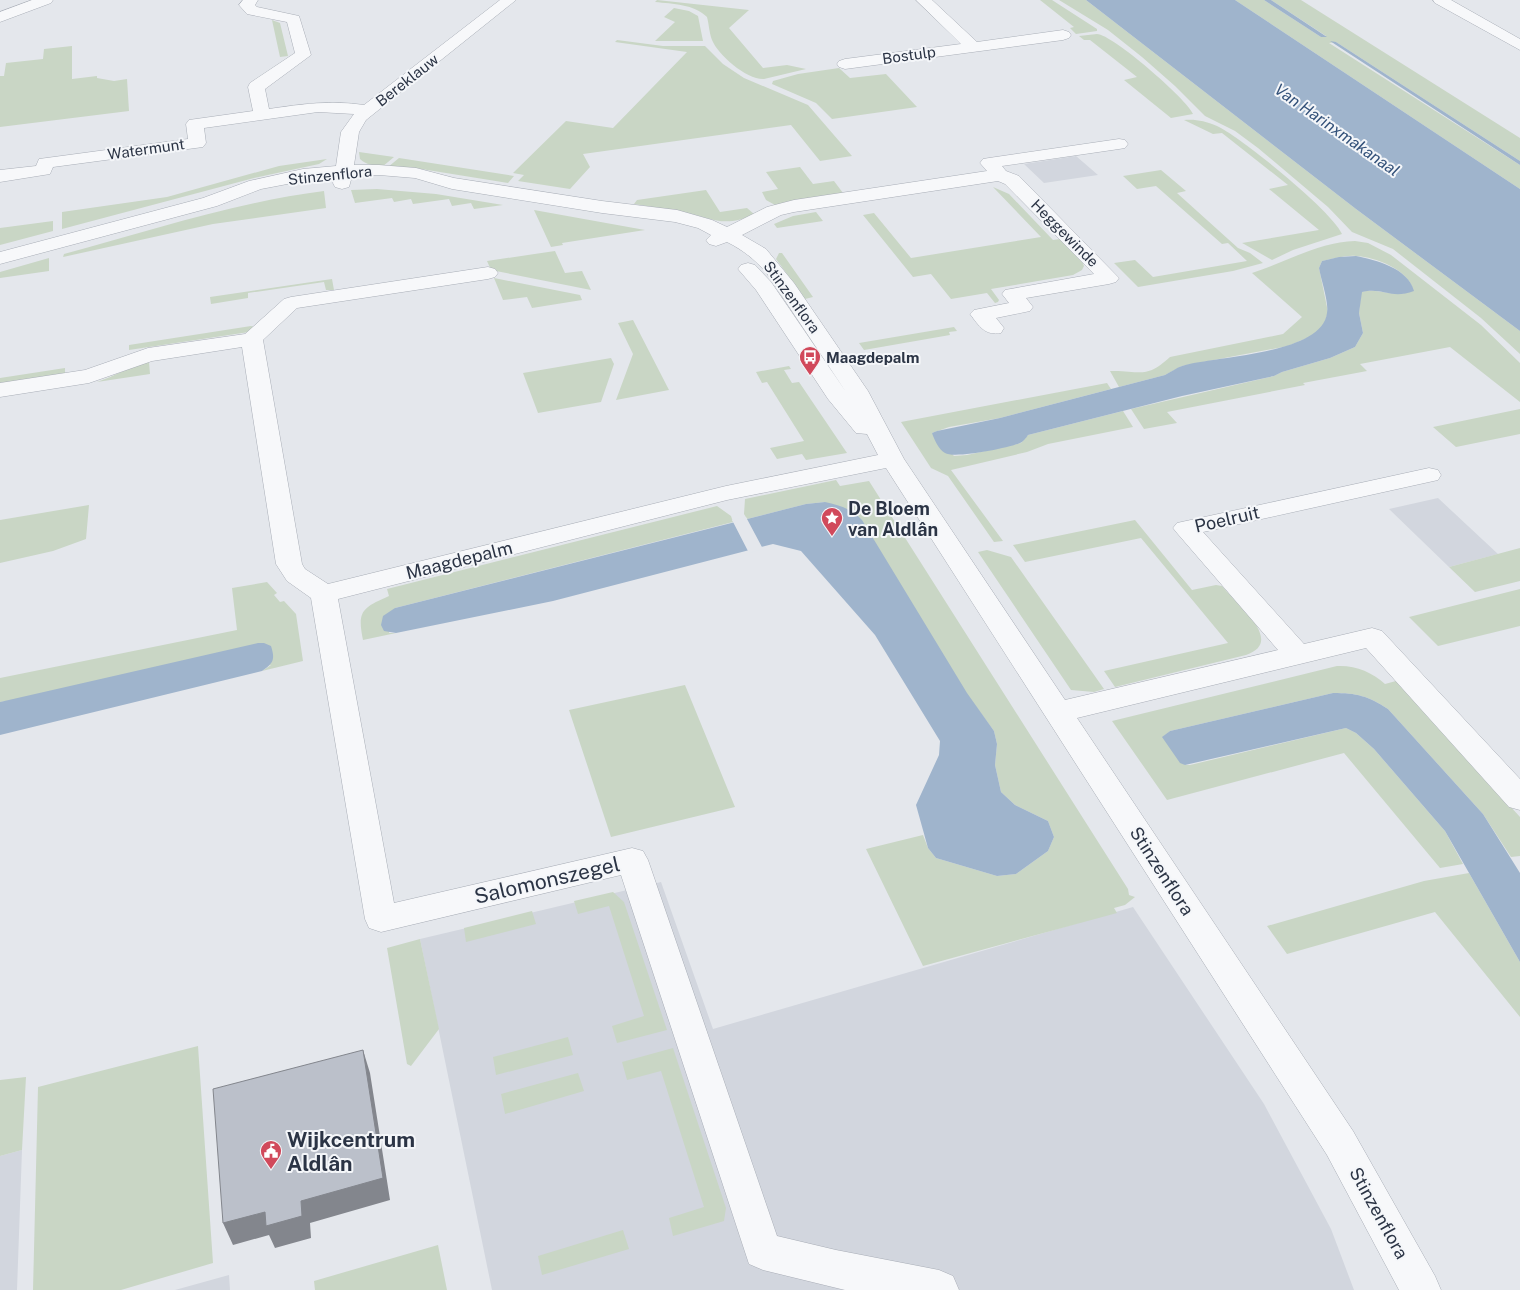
<svg xmlns="http://www.w3.org/2000/svg" width="1520" height="1290" viewBox="0 0 1520 1290" font-family="'Public Sans',sans-serif">
<style>
.built{fill:#d2d6de}
.green{fill:#c9d6c5}
.water{fill:#9fb4cc}
.pier{fill:#e4e7ec}
.lines{fill:none;stroke-linecap:round;stroke-linejoin:round}
.minor-casing{stroke:#a9aeb7;stroke-width:1}
.minor{fill:#f7f8fa;fill-rule:evenodd}
.shaded-wall{fill:#83868d}
.building{fill:#bbc0ca;stroke:#83868d}
.labels{text-anchor:middle;dominant-baseline:central;stroke-width:4;stroke-linejoin:round;paint-order:stroke}
.far-street-label{font-size:15px;fill:#2b3445;stroke:#f4f6f9}
.far-poi-label{font-size:15px;font-weight:bold;fill:#2b3445;stroke:#f4f6f9;text-anchor:start}
.far-water-label{font-size:16px;font-style:italic;fill:#34527a;stroke:#f4f6f9}
.poi-label{font-size:18px;font-weight:bold;fill:#2b3445;stroke:#f4f6f9;text-anchor:start}
.street-label{font-size:18px;fill:#2b3445;stroke:#f4f6f9}
.near-street-label{font-size:21px;fill:#2b3445;stroke:#f4f6f9}
.near-poi-label{font-size:21px;font-weight:bold;fill:#2b3445;stroke:#f4f6f9;text-anchor:start}
</style>
<rect width="100%" height="100%" fill="#e4e7ec"/>
<path class="built" d="M1076,156L1098,175L1044,183L1024,164Z
M1438,498L1498,554L1449,567L1389,509Z
M661,882L713,1029L1133,907L1264,1104L1331,1229L1354,1290H492L420,939Z
M22,1150L17,1290H0V1156Z
M229,1275L230,1290H175Z"/>
<path class="green" d="M657,0L749,10L729,28L763,68L787,65L806,69L764,79C747,80 718,55 712,40C709,32 709,24 707,17C694,4 673,4 655,2Z
M1040,0H1052L1097,29V31L1076,34L1070,28L1074,27Z
M1059,0H1086L1356,209L1520,331V354L1481,318L1393,249L1352,232L1328,207L1258,148L1235,131L1205,116L1175,86L1142,57L1108,30Z
M1235,0H1264L1321,37L1326,36L1271,0H1301L1520,138V161L1336,42L1329,43L1520,165V189Z
M674,8L689,11L698,16L703,41H655L675,22L664,17Z
M272,20L280,23L288,56L280,57Z
M1097,34C1112,34 1188,100 1193,114L1171,118L1124,80L1137,77L1090,40H1084L1079,36Z
M617,40L663,46H705L723,64L744,78L808,105L852,156L820,161L791,125L583,154L590,167L570,189L518,181L524,175L513,173L566,121L613,128L687,52L615,42Z
M72,46V79L97,76V78L114,81L127,79L129,111L0,127V76H4L6,63L43,59L44,49Z
M839,68L850,78L886,74L917,107L832,119L816,103L772,84L773,81L798,74Z
M1184,120C1196,119 1205,121 1217,126C1241,137 1333,212 1342,234L1293,250L1272,260L1244,244L1242,243L1319,230L1269,189L1288,185L1222,133L1213,134Z
M359,152L394,157L382,167C374,165 366,165 360,159Z
M399,158L514,176L508,183L415,168L388,167Z
M327,159L319,164L254,178L62,229V212L167,197L279,166Z
M800,167L813,184L834,181L843,193L775,205L766,200L762,192L778,189L766,172Z
M1161,170L1186,191L1177,193L1238,248L1250,253L1263,263L1233,271L1138,287L1114,263L1135,260L1153,277L1247,261L1228,243L1222,244L1156,186L1137,189L1123,176Z
M993,187L1009,194L1053,240L1060,239L1082,261L1084,266L1082,270L1073,275L991,289L999,300L998,302L995,303L987,293L951,299L931,274L913,277L863,215L874,213L911,258L1041,237Z
M377,189L436,194L503,205L474,209L471,203L452,206L449,199L413,204L411,199L394,202L392,198L355,203L351,190Z
M706,190L720,212L747,208L754,214C726,228 712,219 684,212C667,209 651,207 634,204L637,200Z
M324,191L326,208L213,224L63,257L64,254C149,231 236,202 324,191Z
M534,210L645,230L562,243L563,245L551,247Z
M816,212L823,221L777,228L774,224L793,216Z
M53,221V231L0,245V228Z
M1355,241L1368,243L1391,255L1481,325L1520,363V402L1450,347L1360,364L1367,371L1303,383L1305,385L1167,412L1177,423L1144,429L1131,409L1274,376L1282,372L1330,358L1355,347L1363,333L1359,313L1361,292C1382,287 1392,300 1413,290C1409,270 1376,257 1356,256C1345,255 1333,259 1322,261L1319,268L1328,312L1324,325L1314,335L1288,346L1182,366L1165,375L1119,387L1110,371C1140,370 1145,380 1170,357L1283,334L1302,317L1252,273C1286,262 1319,242 1355,241Z
M555,251L565,273L582,271L591,290L491,270L487,261Z
M779,253H782L813,297L805,299L776,259Z
M49,258V271L0,278V272Z
M494,278L580,295L582,300L532,308L527,297L503,300Z
M332,279L334,290H326L324,282L248,293V298L211,304L210,297Z
M633,320L669,390L616,400L633,354L618,323Z
M251,326L255,327L249,332L129,350V345Z
M954,327L957,331L949,332L950,335L864,350L859,343Z
M611,358L614,364L601,402L538,413L523,373Z
M149,362L150,374L97,382C115,376 131,366 149,362Z
M789,366L791,369L784,370L792,383L799,382L847,453L806,460L802,454L777,459L770,448L804,441L767,382L762,383L756,372Z
M65,368V373L0,383V378Z
M1107,383L1111,389L1000,418L949,427L932,433L954,456L967,455L1021,443L1028,435L1123,411L1133,427L1048,444L1027,452L951,470L1003,541L994,542L948,476L931,468L901,422Z
M1520,409V434L1456,447L1433,427Z
M836,480L840,486L869,481L1128,889L1129,895L1135,897L1125,905L1114,908L1117,913L923,966L866,849L923,835L928,848L936,858L997,876L1016,874L1048,851L1054,837L1048,821L1015,805L1001,792L995,765L997,744L994,731L825,502L806,504L747,519L744,514L745,499Z
M89,505L86,539L53,551L0,563V520Z
M717,506L731,516L733,522L395,608L389,633H396L363,640C357,611 362,608 389,596L387,589Z
M1135,520L1192,590L1216,585L1222,586C1236,603 1286,642 1246,655L1115,687L1104,671L1228,643L1141,538L1025,562L1013,545Z
M1520,548V581L1475,592L1449,567Z
M987,550L1011,557L1104,689L1094,692L1071,690L978,552Z
M267,582L277,593L274,595L280,602L284,601L296,614L303,661L262,671L271,665L0,702V678L237,630L232,588Z
M1520,589V626L1438,646L1409,617Z
M1337,666C1355,665 1372,672 1385,684L1396,681L1520,817V856L1511,857L1483,814L1388,709C1368,696 1357,693 1333,693L1170,731L1163,737L1185,765H1190L1346,728L1356,733L1374,749L1445,831L1463,864L1440,868L1344,753L1167,800L1112,721Z
M685,685L735,807L611,837L569,710Z
M1469,873L1520,962V1017L1435,912L1287,954L1267,926L1424,881Z
M613,892L624,902L667,1030L617,1043L612,1026L644,1016L609,906L578,914L574,901Z
M532,911L536,924L466,942L464,928Z
M420,939L439,1029L411,1066L407,1064L387,948Z
M568,1037L573,1055L496,1075L493,1057Z
M198,1046L213,1263L121,1290H33L38,1087Z
M673,1048L726,1208L724,1221L673,1236L669,1218L704,1207L661,1071L627,1080L622,1062Z
M578,1073L584,1091L505,1114L501,1094Z
M26,1077L22,1150L0,1156V1080Z
M623,1230L629,1249L542,1275L538,1256Z
M438,1245L447,1290H315L314,1281Z"/>
<path class="water" d="M1086,0H1235L1520,189V331L1356,209Z
M1264,0H1271L1327,37H1321Z
M1330,41L1336,42L1520,161V165Z
M1356,256C1376,260 1408,268 1414,291C1391,300 1383,287 1362,292L1359,313L1363,333L1355,347L1330,358L1282,372L1274,376L1182,396L1028,435C1026,438 1023,442 1020,443C1009,448 954,459 945,453C939,450 934,439 932,433L937,431L1000,418L1165,375C1171,372 1176,368 1182,366C1214,356 1322,355 1327,313C1329,302 1321,280 1319,268L1322,261L1339,257Z
M825,502C839,505 852,509 862,520L967,693L994,731L997,744L995,765L1001,792L1015,805L1048,821L1054,837L1048,851L1016,874L997,876L936,858L928,848L916,805L939,755L940,741L875,635L801,551L773,544L553,601L396,633L384,631L381,625L383,616L395,608L806,504Z
M258,643H264L271,646C275,659 274,663 262,671L0,735V702Z
M1333,693C1357,693 1368,696 1388,709L1483,814L1520,873V962L1445,831L1374,749L1356,733L1346,728L1185,765L1180,763L1162,737L1170,731Z"/>
<path class="pier" d="M746,517L747,519L763,549L749,553L732,520Z"/>
<g class="lines">
<g class="minor-casing">
<path id="minor" d="M32,0H53L51,3L0,22V12Z
M243,0H258L255,5L257,7L299,16L311,55L265,89L269,109C302,104 331,100 364,105L500,0H516L366,120L359,132L354,165H379L416,168L454,178L602,201L677,210L712,220L727,227L767,207L794,200L987,171L980,163L983,159L989,158L1119,139L1125,140L1128,144L1125,148L1119,149L1002,166L1006,171L1019,176L1119,278L1116,282L1109,284L1026,298L1033,307L1030,311L996,318L1004,328L1001,333C985,336 979,326 970,314L974,310L1009,303L1002,294L1005,290L1094,274L1005,184L998,181L794,212L781,215L742,235L766,249L794,283L868,391L904,459L1065,700L1278,650L1177,533L1173,528L1177,523L1429,468L1438,470L1441,475L1438,480L1203,532L1304,644L1372,628L1382,631L1520,779V810L1509,807L1366,648L1077,718L1353,1131L1435,1276L1441,1290H1399L1327,1155L886,468L727,500L338,599L394,903L632,848L643,851L648,860L777,1236L836,1250L939,1270L953,1276L959,1290H845L763,1270L749,1264L621,875L381,932L369,928L365,919L311,598L287,581L276,564L242,347L152,361L89,383L0,397V383L85,370L148,348L245,334L284,299L291,297L488,267L495,269L498,273L495,277L488,279L297,308L263,340L302,564L305,569L328,584L726,486L878,455L867,434L856,433L828,399L756,290L738,269L741,265L748,263L755,265L771,282L846,392L766,272C754,259 743,250 727,242L716,246L709,244L706,240L711,235L698,228L675,222L602,213L452,189L415,178L379,175L352,176L349,187L342,189L335,187L333,183L334,177L303,181L261,189L217,206L0,264V252L203,198L249,181L303,169L336,166L341,132L354,114L318,112L204,128L206,143L203,147L53,167L50,174L0,182V170L36,166L39,159L188,139L186,124L189,120L253,111L248,87L250,83L295,53L287,22L247,14L239,5Z
M916,0H932L977,42L1063,30L1069,32L1071,35L1069,38L1063,40L845,69L839,67L837,64L839,61L845,59L961,44Z
M1433,0H1451L1520,39V50L1435,3Z"/>
</g>
<use href="#minor" class="minor"/>
</g>
<path class="shaded-wall" d="M363,1050L370,1073L390,1200L310,1223L311,1238L275,1248L269,1235L233,1245L223,1223Z"/>
<path class="building" d="M363,1050L383,1178L301,1201L302,1216L266,1226L265,1212L223,1223L213,1089Z"/>
<defs>
<g id="bus-pin" transform="scale(1.125)"><path d="M0 17L-7.5 6A9.5 9.5 0 1 1 7.5 6Z" fill="#d1495b" stroke="#f4f6f9"/><path d="M-5-6H5V4H4V6H2V4H-2V6H-4V4H-5ZM-3.5-4V0h7V-4ZM-3.5 1.2v1.5H-2V1.2ZM2 1.2v1.5H3.5V1.2Z" fill="#fff"/></g>
<g id="sight-pin" transform="scale(1.125)"><path d="M0 17L-7.5 6A9.5 9.5 0 1 1 7.5 6Z" fill="#d1495b" stroke="#f4f6f9"/><path d="M0-6L1.8-2.2L6-1.7L2.9 1.2L3.7 5.4L0 3.3L-3.7 5.4L-2.9 1.2L-6-1.7L-1.8-2.2Z" fill="#fff"/></g>
<g id="civic-pin" transform="scale(1.125)"><path d="M0 17L-7.5 6A9.5 9.5 0 1 1 7.5 6Z" fill="#d1495b" stroke="#f4f6f9"/><path d="M-.6-6.5H3V-4.5H.6V-3L4-1V1h2V6H-6V1h2V-1L-.6-3ZM-1.2 2.5V6h2.4V2.5Z" fill="#fff"/></g>
</defs>
<g fill-rule="evenodd">
<use href="#bus-pin" x="810" y="357"/>
<use href="#sight-pin" x="832" y="518"/>
<use href="#civic-pin" x="271" y="1151"/>
</g>
<g class="labels">
<g class="far-street-label">
<text transform="translate(909 55) rotate(-8)">Bostulp</text>
<text transform="translate(407 80) rotate(-38)">Bereklauw</text>
<text transform="translate(146 149) rotate(-8)">Watermunt</text>
<text transform="translate(330 175) rotate(-6)">Stinzenflora</text>
<text transform="translate(1065 233) rotate(45)">Heggewinde</text>
<text transform="translate(792 297) rotate(54)">Stinzenflora</text>
</g>
<g class="far-poi-label">
<text x="826" y="357">Maagdepalm</text>
</g>
<g class="far-water-label">
<text transform="translate(1337 130) rotate(35)">Van Harinxmakanaal</text>
</g>
<g class="poi-label">
<text x="848" y="508">De Bloem<tspan x="848" dy="21">van Aldlân</tspan></text>
</g>
<g class="street-label">
<text transform="translate(1227 519) rotate(-13)">Poelruit</text>
<text transform="translate(459 560) rotate(-14)">Maagdepalm</text>
<text transform="translate(1162 871) rotate(57)">Stinzenflora</text>
<text transform="translate(1379 1213) rotate(61)">Stinzenflora</text>
</g>
<g class="near-street-label">
<text transform="translate(547 880) rotate(-13)">Salomonszegel</text>
</g>
<g class="near-poi-label">
<text x="287" y="1139">Wijkcentrum<tspan x="287" dy="24">Aldlân</tspan></text>
</g>
</g>
</svg>
